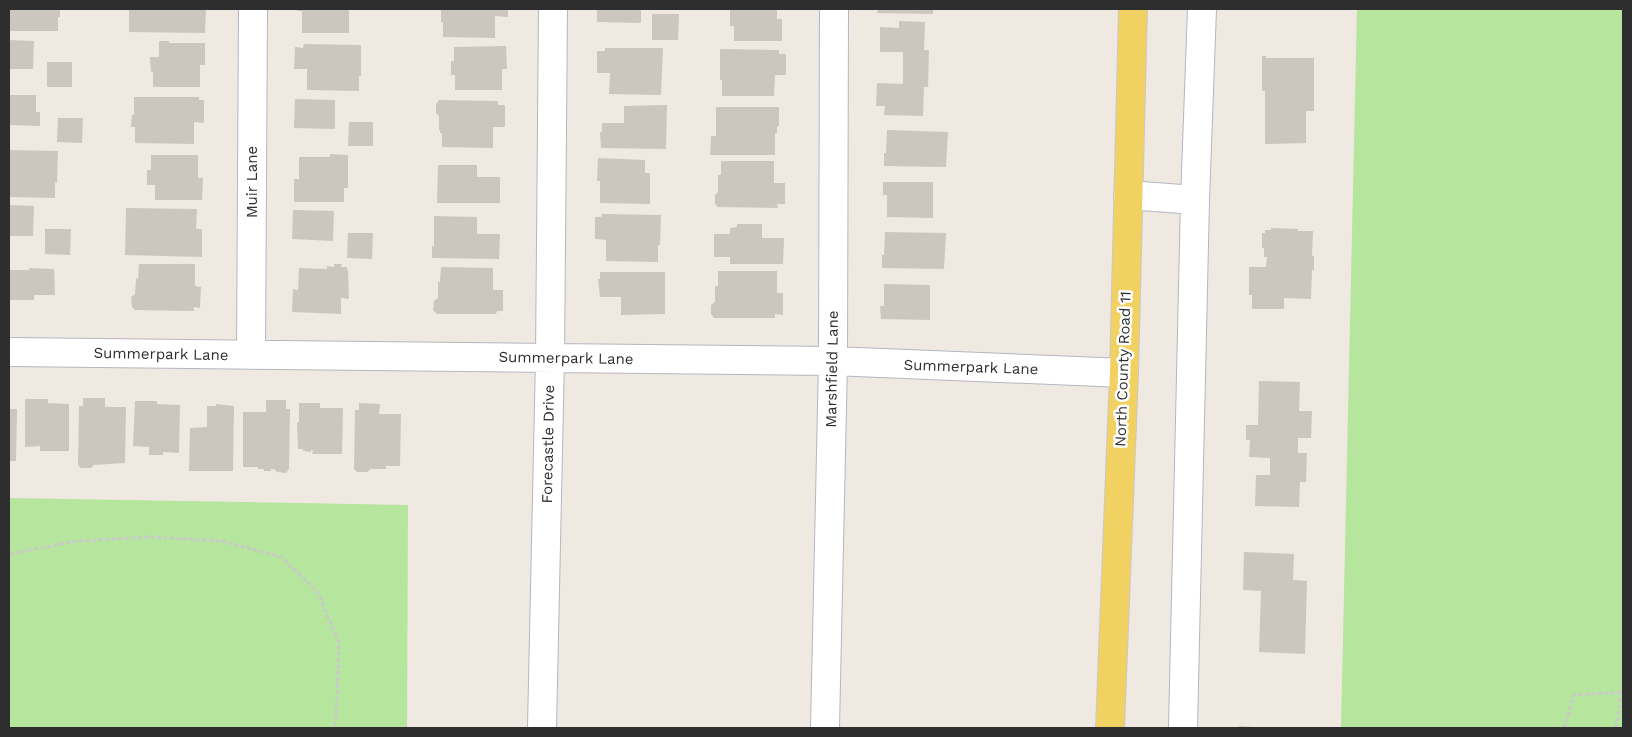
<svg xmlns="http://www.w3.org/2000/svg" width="1632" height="737" viewBox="0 0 1632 737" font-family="'Work Sans',sans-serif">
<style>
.green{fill:#b6e59e}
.building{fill:#cbc7bf}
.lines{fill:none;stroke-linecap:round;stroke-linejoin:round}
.minor-casing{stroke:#b4b7c1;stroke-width:30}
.major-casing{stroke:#c9c9c9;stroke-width:30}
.path{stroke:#c9c9c9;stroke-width:3;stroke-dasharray:4 2.5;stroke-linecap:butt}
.minor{stroke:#fff;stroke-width:28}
.major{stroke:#f2d163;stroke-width:28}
.labels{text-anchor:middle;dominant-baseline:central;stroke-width:5;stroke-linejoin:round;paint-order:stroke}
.street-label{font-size:15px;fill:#2e2e2e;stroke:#fff}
</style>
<rect width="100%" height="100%" fill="#efe9e1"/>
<path class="green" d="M1357,9H1623V728H1341Z
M9,498L408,505L407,728H9Z"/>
<path class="building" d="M9,9H60V17H58V31H9Z
M129,9H206L205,33L129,32Z
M297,9H349V33H302V11H297Z
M441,9H508V17L495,16V38L443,37V22H441Z
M597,9H641V23L597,22Z
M730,9H777V19H782V41H734V26H730Z
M878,9H933V14L877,13Z
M652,14H679L678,40H652Z
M899,21L925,22L924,50H929L928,87H924L923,116L884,115L885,106H876L877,83L903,84V52H880V27L899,28Z
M9,40L34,41L33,69H9Z
M159,41H169V43H205V65H200V87H153V72H151L150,57H159Z
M304,44L361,45V76H359V91L307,90V69H294L295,47L303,48Z
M506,46L507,69H502V90H455V75H451V61H454V47Z
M605,48H663L661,95L609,94L610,73H597V51H605Z
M720,49L779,50V54H786V75H775L774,96H722V80H720Z
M1262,56H1266V58H1314V111H1306V143L1265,144V91H1262Z
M47,62H72V87H47Z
M9,95H36V112H40V126L9,125Z
M134,97H199V100H204V123L194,122V144L135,143V127H131L132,115H134Z
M295,99L335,100V129L294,128Z
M439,100L498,101V105H505V127H493V148L442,147V133H440V130H439V116L436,113V104Z
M667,105L666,149L601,148L600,132H602V123H624V106Z
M716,107H779V126H777V133H775V155H710L711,136H716Z
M58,118H83L82,143L57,142Z
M349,122H373V146H348Z
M887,130L948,132L946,167L884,166V153H886Z
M9,150L58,151L57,183L55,182V198L9,197Z
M330,154L348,155V188H344V202H294V179H299V157H330Z
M151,155H198V178H203L202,200H155V185H147V170H151Z
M598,158L645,160V173H650V204L600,203V181H597Z
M721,161H774V183H785V204H777L778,208L718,207L715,204V195L718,192V175H721Z
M438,165H477V177H500V203H437Z
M883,182H933V218L887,217V195H883Z
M9,205L34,206L33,236H9Z
M126,208L197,209L196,229H202V257L125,255Z
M293,210L334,211L333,241L292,239Z
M602,214L661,215L660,245H658V262L606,261V240L595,239V217H601Z
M434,216L477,217V234H500L499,259L432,258V246H434Z
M737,224H762V238H784L783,264H730V257H714V234H730V228L737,227Z
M1271,228L1298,229V231H1313L1312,256H1314V270H1312L1311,299L1284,298V309H1252V295H1249V267H1266L1267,257H1264V248H1262V233H1265V230H1271Z
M45,229H71L70,255L45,254Z
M885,232L946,233L944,269L882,268V255H884Z
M348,233H373L372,259L347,258Z
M139,264H195V286L201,287L200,308L194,307V311L135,310L132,307L131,297L135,294L136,278L138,279Z
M334,264H342L341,267H347V270H348L349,299L341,298V314L292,312L293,289L298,290L299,268L327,269V266L334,267Z
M441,267L493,268V290H503V311H497L496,314H437L433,310L434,301L438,298V282H440Z
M29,268L54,269L55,295H34V300H9V270H29Z
M718,271H777V293H783V315L775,314V318H714L711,314V305L715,302V286H718Z
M600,272H665V314L621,315V297H600L598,279H600Z
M884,284L930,285V320L881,319L880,306H884Z
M1259,381L1300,382L1299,411H1312L1311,438H1298V453H1307L1306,482H1300L1299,507L1255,506L1256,475H1270V458L1249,457L1250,440H1246V425H1258Z
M83,398H105V407H126L125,463L94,465L91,468H81L78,465L79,406H83Z
M25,399H48V403L69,404V451H40V446L25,447Z
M266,400H286V409H290L289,469L286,473L277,472L274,469H271V471H264V469H258V467H243V412H266Z
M135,401H157V404L180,405L179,453L163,452V455H149V447L133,446Z
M299,403H320V408H343L342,454H312L313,450H311V452L303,451V449H298L297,422H299Z
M359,403L380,404L379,414H401L400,466H386V469H371L367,472H357L354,469L355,410H359Z
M216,404L234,406L233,471H189L190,428L207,427V406H216Z
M9,409H17L16,461H9Z
M1244,552L1294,554L1293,580L1307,581L1305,654L1259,652L1261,591L1243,590Z
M1239,726L1253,727V728H1239Z"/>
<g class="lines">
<g class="minor-casing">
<path id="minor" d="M1128,195L1195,200
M9,352L833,361L1124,373
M251,355L253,9
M542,728L550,358L553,9
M825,728L833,361L834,9
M1183,728L1195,200L1202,9"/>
</g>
<g class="major-casing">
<path id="major" d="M1110,728L1124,373L1133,9"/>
</g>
<path class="path" d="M9,554L77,541L149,537L222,541L281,557L317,591L339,643L336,722L334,728
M1564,728L1574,695L1622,692
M1616,728L1623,684"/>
<use href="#minor" class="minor"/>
<use href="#major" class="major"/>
</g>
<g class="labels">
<g class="street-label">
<text transform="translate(252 182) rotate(-90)">Muir Lane</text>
<text transform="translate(161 354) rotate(1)">Summerpark Lane</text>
<text transform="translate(566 358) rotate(1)">Summerpark Lane</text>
<text transform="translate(971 367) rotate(2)">Summerpark Lane</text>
<text transform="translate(832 369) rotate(-89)">Marshfield Lane</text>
<text transform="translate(1123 369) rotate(-88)">North County Road 11</text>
<text transform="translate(548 444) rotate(-89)">Forecastle Drive</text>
</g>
</g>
<rect width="1632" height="737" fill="none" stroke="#2e2e2e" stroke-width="20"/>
</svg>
